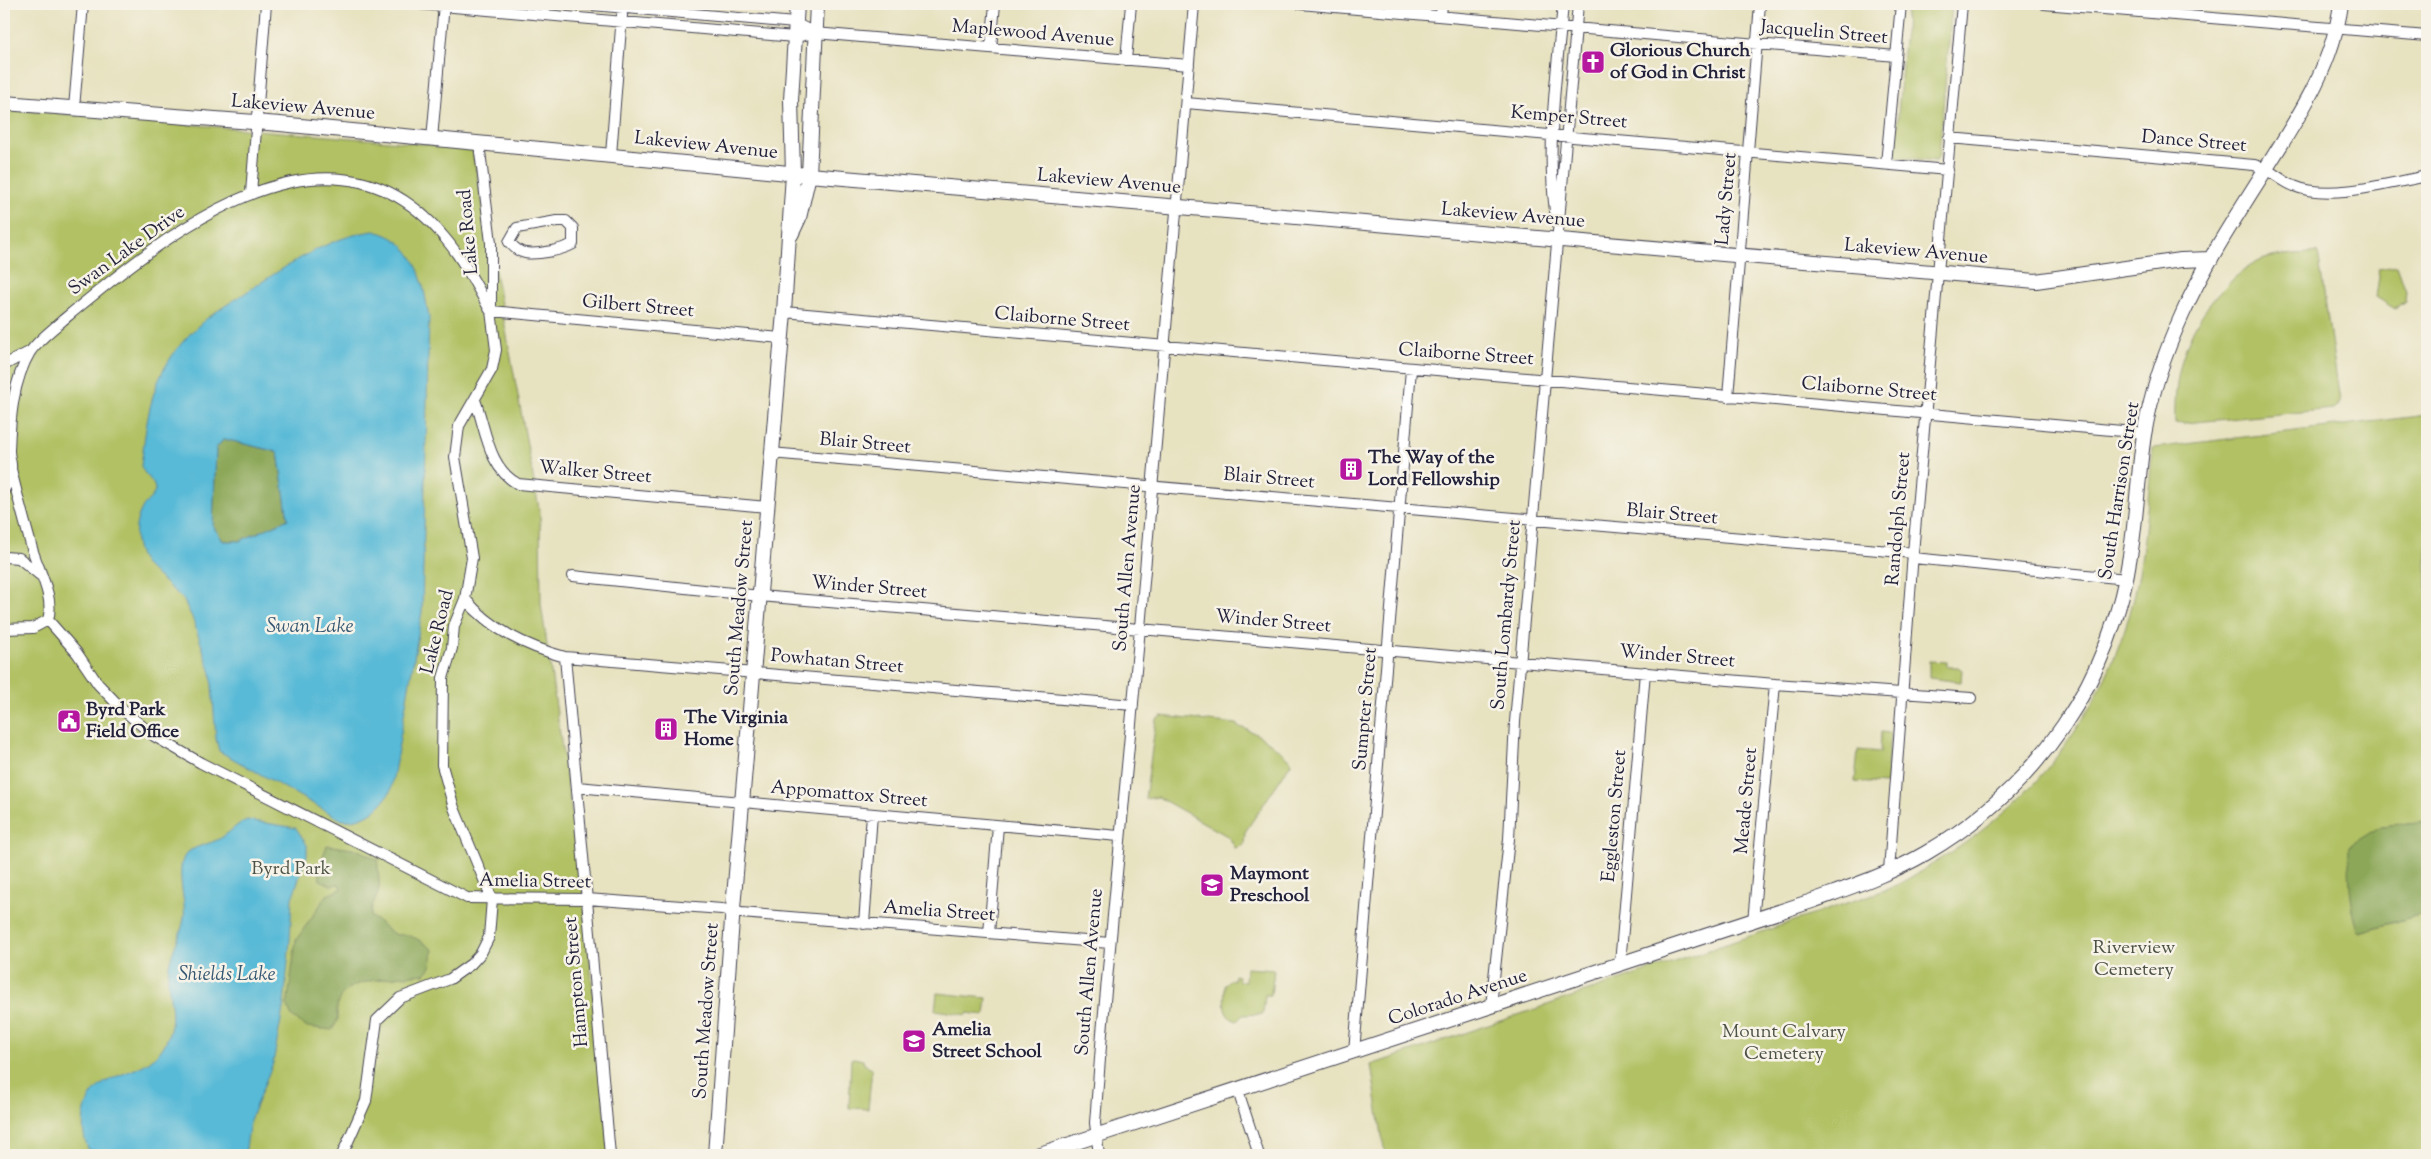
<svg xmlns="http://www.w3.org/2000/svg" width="2431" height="1159" viewBox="0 0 2431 1159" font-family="'Sorts Mill Goudy',serif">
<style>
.green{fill:#b1c163;stroke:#6a724f}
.forest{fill:#8ca759;stroke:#57644a}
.water{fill:#58bad7;stroke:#3d6e89;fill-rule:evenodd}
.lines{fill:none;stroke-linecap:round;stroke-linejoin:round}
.street-casing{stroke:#403f4f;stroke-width:12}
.secondary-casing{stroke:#403f4f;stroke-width:16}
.street{stroke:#fff;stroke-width:10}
.secondary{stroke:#fff;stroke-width:14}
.labels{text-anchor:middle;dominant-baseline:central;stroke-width:5;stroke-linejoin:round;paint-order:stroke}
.street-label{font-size:19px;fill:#22223b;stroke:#f7f3e8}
.poi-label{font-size:19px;font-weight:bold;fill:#22223b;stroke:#f7f3e8;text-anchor:start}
.park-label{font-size:19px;fill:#4d5247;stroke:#f7f3e8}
.water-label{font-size:20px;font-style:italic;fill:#355772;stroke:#f7f3e8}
</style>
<rect width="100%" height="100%" fill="#f7f3e8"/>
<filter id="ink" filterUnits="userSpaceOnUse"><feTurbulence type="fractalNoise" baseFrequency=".02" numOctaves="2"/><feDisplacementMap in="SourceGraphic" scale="10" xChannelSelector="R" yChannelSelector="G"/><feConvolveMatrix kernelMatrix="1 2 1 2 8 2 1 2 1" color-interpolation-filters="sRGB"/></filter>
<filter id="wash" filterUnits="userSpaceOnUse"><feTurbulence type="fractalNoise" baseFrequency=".0096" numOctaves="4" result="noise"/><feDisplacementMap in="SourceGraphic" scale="20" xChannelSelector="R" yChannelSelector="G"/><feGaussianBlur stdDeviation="1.12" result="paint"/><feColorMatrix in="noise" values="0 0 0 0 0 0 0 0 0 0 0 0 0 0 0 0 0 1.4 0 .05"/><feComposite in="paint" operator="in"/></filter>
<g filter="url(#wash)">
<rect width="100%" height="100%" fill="#e7e2c0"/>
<path class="green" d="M1907,4H1952L1939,155L1936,161L1897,157L1895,152Z
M4,109L472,148L540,514L541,604L584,898L609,1155H4Z
M2318,252L2340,401L2338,406L2333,409L2175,424C2173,371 2188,322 2227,285C2238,274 2253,262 2268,258C2284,254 2302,254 2318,252Z
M2397,266L2406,291L2405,302L2395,309L2376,297L2379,277L2378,269Z
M2427,415V821L2381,826L2359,932L2427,913V1155H1385L1371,1065L1888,889C1908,880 1926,868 1944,857C2037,798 2098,719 2130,613C2145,560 2147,502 2153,448Z
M1929,661L1947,662V667H1958L1962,670L1961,682L1929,678Z
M1161,716L1237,724V726C1260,733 1275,746 1292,762L1245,832L1244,845L1235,848L1229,837L1158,797L1145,799L1156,720Z
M1881,732L1890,733L1886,784L1855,782L1858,750L1880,752Z
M1246,968L1274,970L1271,995H1265L1263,1014L1243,1015L1237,1021C1220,1016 1225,1000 1225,984L1229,980L1234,981V975L1238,976V981L1245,982Z
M937,993L987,998L985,1015L967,1013V1015L935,1010Z
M854,1058L863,1060L864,1064L872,1068L868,1109L849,1108L851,1059Z"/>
<path class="forest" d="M224,439L278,452L288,519L240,541H223L213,526L216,448Z
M2427,821V913L2359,932C2349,904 2349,876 2349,846L2381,826Z
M327,845L358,850L378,860C377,870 381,885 378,893C374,905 371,902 371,917C380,921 385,929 394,934C399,936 400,934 405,935C414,936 427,944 433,950L431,967L425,974C409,975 362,980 349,988C338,995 335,1007 338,1019L332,1030L306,1027L292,1017L287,1006L296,940L327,895L342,889L339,884L331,885L320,880L319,867Z"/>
<path class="water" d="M374,231C418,241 422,279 429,317L422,612L391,790C381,809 363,822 342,820L219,751L216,739L211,673L192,617L183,599L145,565C133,547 132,524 144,505C148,500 155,496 155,489C154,480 143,474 141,466C145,436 148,400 162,373C170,357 182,341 196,328C209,315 227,305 242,295C282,269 326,237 374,231ZM224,439L278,452L288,519L240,541H223L213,526L216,448Z
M247,820L296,828L307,845V856L292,898L290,940L284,1004L273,1063L250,1120L245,1155H91C84,1142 82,1129 84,1115C92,1063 151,1084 168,1037C177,1011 167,997 168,973C169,954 181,938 184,918C187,899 171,861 191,850C200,845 210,844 219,839C229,834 236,824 247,820Z"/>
</g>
<g filter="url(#ink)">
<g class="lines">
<g class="street-casing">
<path id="street" d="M419,4L783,36L794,37L815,33L1189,65
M581,4L795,23L815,33
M1300,4L1896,56
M2044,4L2427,36
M1441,16L1442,4
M991,48L995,4
M1126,60L1131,4
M1186,103L1948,170
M74,108L83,4
M1949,138L2254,165C2270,168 2279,180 2294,186C2329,201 2390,183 2427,176
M432,139L444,4
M611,155L622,15
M1886,164L1901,4
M251,193L266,4
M1555,211C1546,143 1557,72 1563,4
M557,221H566L573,228V244C562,250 538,255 525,253C518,252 514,247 509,242L517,228Z
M491,311L781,338
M784,312L2145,433
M4,365L31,351
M1728,397L1760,4
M475,400C486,429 488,468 518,484L767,507
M771,453L1913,553
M11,469C17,495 24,520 31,545C37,568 55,596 48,620
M4,491C6,484 10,476 11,469C12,463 9,457 9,451C10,418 13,381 30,352C38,340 52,330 63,320C86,301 109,282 133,264C225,194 352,126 444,237C463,259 476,285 490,310
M4,557L19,558L40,575
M1913,558L2127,579
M573,576L760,596L1775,684L1971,698
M465,599C492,630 525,646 565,657L1133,705
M48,620L77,653L98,684L123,710L154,736L201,763L467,898L587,899L722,909L741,913L1110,943
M4,629L33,628L48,620
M565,657L610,1155
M577,787L1119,836
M1889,871L1913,553L1962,4
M1753,922L1775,684
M864,924L872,814
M989,933L998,826
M1620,964L1645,672
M1491,1006L1509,839L1515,722L1578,4
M1354,1052L1411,369
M1237,1088L1259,1155
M342,1155L366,1101L377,1020L400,998L450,979L471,964L481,953L489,937L492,899L454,808L442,765L443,678L452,648L454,626L465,599L472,558L455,457L459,426L492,369L496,350L491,311V243L479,143
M1099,1155L1095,1123L1102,1033L1140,628L1194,4"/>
</g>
<g class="secondary-casing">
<path id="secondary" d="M4,103L280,124L809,175L2036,281L2181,260L2211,259
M791,235L799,218L809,175L817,4
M715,1155L732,920L784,312L793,174L791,100L797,4
M1037,1155L1815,900C1853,886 1892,873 1926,853C2039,787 2112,679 2131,550C2137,512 2138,473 2144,435C2151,394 2165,352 2182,315C2205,263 2237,215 2267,167C2299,116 2333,65 2341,4"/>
</g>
<use href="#street" class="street"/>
<use href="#secondary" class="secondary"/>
</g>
</g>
<defs>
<g id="church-square" transform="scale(1.25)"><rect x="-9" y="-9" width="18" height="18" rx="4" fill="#b5179e" stroke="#f7f3e8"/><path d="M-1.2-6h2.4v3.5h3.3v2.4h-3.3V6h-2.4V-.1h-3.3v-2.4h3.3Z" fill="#fff"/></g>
<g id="building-square" transform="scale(1.25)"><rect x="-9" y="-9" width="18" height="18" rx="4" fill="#b5179e" stroke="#f7f3e8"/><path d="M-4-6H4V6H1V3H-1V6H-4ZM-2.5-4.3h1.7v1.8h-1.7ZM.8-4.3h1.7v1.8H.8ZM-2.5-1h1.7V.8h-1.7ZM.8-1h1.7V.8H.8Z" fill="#fff"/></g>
<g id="civic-square" transform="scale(1.25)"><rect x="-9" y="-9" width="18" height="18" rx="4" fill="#b5179e" stroke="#f7f3e8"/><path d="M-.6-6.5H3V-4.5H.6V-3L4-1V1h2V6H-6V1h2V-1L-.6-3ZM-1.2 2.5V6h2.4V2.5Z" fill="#fff"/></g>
<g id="school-square" transform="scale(1.25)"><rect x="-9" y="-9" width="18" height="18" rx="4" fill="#b5179e" stroke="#f7f3e8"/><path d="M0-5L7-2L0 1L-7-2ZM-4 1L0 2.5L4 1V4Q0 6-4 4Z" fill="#fff"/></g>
</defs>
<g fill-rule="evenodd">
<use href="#church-square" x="1593" y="62"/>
<use href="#building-square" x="1351" y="469"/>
<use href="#civic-square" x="69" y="721"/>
<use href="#building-square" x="666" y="729"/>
<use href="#school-square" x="1212" y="885"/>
<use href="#school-square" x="914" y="1041"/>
</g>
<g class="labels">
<g class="street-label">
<text transform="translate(1824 33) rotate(5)">Jacquelin Street</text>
<text transform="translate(1033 34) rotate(5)">Maplewood Avenue</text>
<text transform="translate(303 108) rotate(5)">Lakeview Avenue</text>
<text transform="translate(1569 118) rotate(5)">Kemper Street</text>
<text transform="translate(2194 142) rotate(5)">Dance Street</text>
<text transform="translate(706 146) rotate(6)">Lakeview Avenue</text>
<text transform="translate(1109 182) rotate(5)">Lakeview Avenue</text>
<text transform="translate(1727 199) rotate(-85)">Lady Street</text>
<text transform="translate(1513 216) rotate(5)">Lakeview Avenue</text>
<text transform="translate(469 232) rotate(-95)">Lake Road</text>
<text transform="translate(127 251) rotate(-36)">Swan Lake Drive</text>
<text transform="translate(1916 252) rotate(5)">Lakeview Avenue</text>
<text transform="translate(638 307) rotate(5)">Gilbert Street</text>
<text transform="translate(1062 320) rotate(5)">Claiborne Street</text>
<text transform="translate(1466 355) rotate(4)">Claiborne Street</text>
<text transform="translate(1869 390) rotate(5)">Claiborne Street</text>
<text transform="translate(865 444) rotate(5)">Blair Street</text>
<text transform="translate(595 473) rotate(5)">Walker Street</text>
<text transform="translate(1269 479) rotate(5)">Blair Street</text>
<text transform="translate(2120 491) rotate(-81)">South Harrison Street</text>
<text transform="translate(1672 515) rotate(5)">Blair Street</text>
<text transform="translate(1899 519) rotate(-85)">Randolph Street</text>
<text transform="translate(1128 568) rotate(-85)">South Allen Avenue</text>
<text transform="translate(869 588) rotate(5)">Winder Street</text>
<text transform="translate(740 608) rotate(-85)">South Meadow Street</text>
<text transform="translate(1507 615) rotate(-85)">South Lombardy Street</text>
<text transform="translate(1273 622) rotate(5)">Winder Street</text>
<text transform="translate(438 632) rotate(-76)">Lake Road</text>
<text transform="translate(1677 657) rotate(5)">Winder Street</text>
<text transform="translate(837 662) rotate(5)">Powhatan Street</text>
<text transform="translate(1366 709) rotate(-85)">Sumpter Street</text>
<text transform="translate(849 795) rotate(5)">Appomattox Street</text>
<text transform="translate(1747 801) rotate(-85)">Meade Street</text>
<text transform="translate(1615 816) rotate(-85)">Eggleston Street</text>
<text transform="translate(535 882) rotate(1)">Amelia Street</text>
<text transform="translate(939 912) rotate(4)">Amelia Street</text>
<text transform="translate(1090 972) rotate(-85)">South Allen Avenue</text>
<text transform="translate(577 982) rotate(-95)">Hampton Street</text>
<text transform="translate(1458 998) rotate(-18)">Colorado Avenue</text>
<text transform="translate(707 1011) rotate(-86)">South Meadow Street</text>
</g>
<g class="poi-label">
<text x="1610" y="51">Glorious Church<tspan x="1610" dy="22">of God in Christ</tspan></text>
<text x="1368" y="458">The Way of the<tspan x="1368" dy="22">Lord Fellowship</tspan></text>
<text x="86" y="710">Byrd Park<tspan x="86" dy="22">Field Office</tspan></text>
<text x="684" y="718">The Virginia<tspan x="684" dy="22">Home</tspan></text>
<text x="1230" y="874">Maymont<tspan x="1230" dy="22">Preschool</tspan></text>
<text x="932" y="1030">Amelia<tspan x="932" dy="22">Street School</tspan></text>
</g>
<g class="park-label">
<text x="291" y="869">Byrd Park</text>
<text x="2134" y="948">Riverview<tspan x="2134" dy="22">Cemetery</tspan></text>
<text x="1784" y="1032">Mount Calvary<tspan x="1784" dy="22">Cemetery</tspan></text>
</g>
<g class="water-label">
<text x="310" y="627">Swan Lake</text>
<text x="227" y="975">Shields Lake</text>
</g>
</g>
<rect width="2431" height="1159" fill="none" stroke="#f7f3e8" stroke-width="20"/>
</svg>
